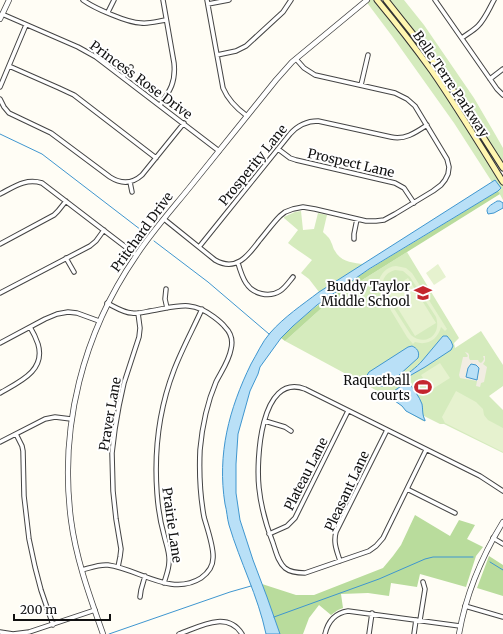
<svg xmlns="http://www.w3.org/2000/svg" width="503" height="634" viewBox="0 0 503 634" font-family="Merriweather,serif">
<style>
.green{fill:#d5ebbd}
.forest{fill:#b9dc9c}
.pitch{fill:#e6f2cf;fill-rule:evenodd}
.plaza{fill:#f1ede2}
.water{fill:#b9e0f7;stroke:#3f96cf}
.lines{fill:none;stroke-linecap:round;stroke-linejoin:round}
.stream{stroke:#3f96cf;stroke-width:1}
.minor-casing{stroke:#444;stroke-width:5.5}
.tertiary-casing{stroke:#444;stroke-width:6}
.secondary-casing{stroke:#333;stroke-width:7}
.minor{stroke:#fff;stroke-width:3.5}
.tertiary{stroke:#fff;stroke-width:4.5}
.secondary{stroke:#fff6b0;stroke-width:5}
.labels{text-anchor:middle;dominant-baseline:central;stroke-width:4;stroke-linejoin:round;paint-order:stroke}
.street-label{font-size:13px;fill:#111;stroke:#fff}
.poi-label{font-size:13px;fill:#111;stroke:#fff;text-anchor:end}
</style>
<rect width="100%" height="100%" fill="#fffdf5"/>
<path class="green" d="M365,0H375L401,32L443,90L503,185V200L498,191L500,188L495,180L492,182L454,123L392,36Z
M389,0H404L424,25L474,98L495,134L503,148V164Z
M301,211L303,230L314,229L318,213L327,215L323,232C326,235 330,238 331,242C333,245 333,249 335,251C341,262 353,263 364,264L319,292L309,279L301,273L312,260C304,254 295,249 288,243L298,230L284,218V217L295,212Z
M407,252L459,338L454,343L455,348L481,331L503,365V386L489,396L503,410V453L444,424H440L424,416L425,421H423L406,411L402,406L396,401L285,341L325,305L359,282Z"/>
<path class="forest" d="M498,191L500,194L359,282L325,305L285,341L281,338C317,301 362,273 406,247C437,228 467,210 498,191Z
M415,515L450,536L459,520L475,525L467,539L483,547L476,556L466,587L420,574L417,587L391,583L389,596L368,593L341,594L343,608L338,610L331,615L319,605L309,618L303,634H280L262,584L296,595H314L383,568L393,556L401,545Z
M489,556L503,565V596L477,588Z"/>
<path class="pitch" d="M438,264L446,277L434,285L426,273Z
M396,266L406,268L412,273L447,329L445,331L441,327C438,339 428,346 415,342L413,344L407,337L373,281L376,279L378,283C381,273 386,267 396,266ZM395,270L403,271L410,277L436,317C442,335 425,347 411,335L384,293C380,282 384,273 395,270Z
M408,278L436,323L415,336L387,291Z
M440,363L450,378L431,390L421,375Z
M456,391L476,402L483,409L484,415L488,420L503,428V452L445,423L442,417Z"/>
<path class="plaza" d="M465,352L468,353L469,355V358L470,360H478L479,362L481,363L483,361L484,359L483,356H485V361L483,364L487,367L484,382L481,383L480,387L476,386L477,381L460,378L459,375L463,357H467L468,356Z"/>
<path class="water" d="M495,180L501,188L498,191L369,269L317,305L293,326L281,338L260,367L258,374L250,391L238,434L236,464V493L240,520L253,560L267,597L280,634H266C258,596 240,562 229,525C227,518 227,511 225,504C217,454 229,409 251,364C257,354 262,342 270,333C284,317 302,305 319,292Z
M497,201H500L503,203V208L494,213L488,214L487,211C487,206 493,204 497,201Z
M443,336H447L451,341L453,346L451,350L425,367L399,382L400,380C407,374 417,367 422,361Z
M412,346C417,348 420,352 418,358L388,385C380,389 369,384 366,377L369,372L408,347Z
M471,364L476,365L479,368L477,380L466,377L468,368Z
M407,382L409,383C414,390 419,396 422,404C423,409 422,415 425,420V421L406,411L402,406L388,396L391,393Z"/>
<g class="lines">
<path class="stream" d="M0,134L42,154L145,233
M154,241L208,282L269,334
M490,562L503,570
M274,617L379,579L425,559L433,557H473
M109,634L230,592L251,586"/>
<g class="minor-casing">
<path id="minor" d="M83,0C94,8 128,23 141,23C150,24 158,21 166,20
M207,0L223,88C228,100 236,108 247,116
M435,0L497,89L503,95
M208,4L229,0
M108,12L114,0
M2,14L78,47L96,57L219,151
M462,38C467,34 473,31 478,26C485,19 489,9 494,0
M217,55L236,51L246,46L283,12L291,0
M9,66L59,88L74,95L156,158
M123,77L131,67
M490,79L503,69
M361,85L368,55
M0,87L26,25
M0,99L4,107L9,113L51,133L110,177C121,184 132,184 142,175L184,123
M160,105C170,91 176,82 174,63L163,0
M278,149L290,158L296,160L395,183L404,188L414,203
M130,182L132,192
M0,194C14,187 25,178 42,183L136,255
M164,219L215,260C236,272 248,256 259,241C266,233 272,224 280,216L285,212L293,209L303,207L315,209L366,221H376L384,220L395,214L433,191L441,185L445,180L448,174L449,167L447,159L415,106L407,99L395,93L315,75L304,68L296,59
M354,239V234L357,219
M0,244L54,215L58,211L66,201
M199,247L290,134C298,125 306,121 318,121L391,137C405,140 415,133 427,125
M66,258L74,272
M238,263C240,270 242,277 246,283C253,294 269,298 280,291C285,288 289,282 293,277
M166,289L165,299L167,308
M0,293L90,246L96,241L104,230
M0,343L45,319L57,314L68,312L77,313L99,321
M0,393C19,382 46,371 38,344C36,338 33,332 30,327
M265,421L285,427L291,431
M16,434L22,446L23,451L24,496L29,539L35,567L41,590L53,625
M0,442L45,419L55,417L71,419
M426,450L383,538L376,546L369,551L305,573C298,573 290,572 285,568C278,562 276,552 273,543C266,525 261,507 259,488C256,461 260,372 305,389L480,476L503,491
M407,489L455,513
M269,534L287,526L295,518L348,411
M493,538L503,544
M340,561C337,551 333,543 336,532L387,430
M118,567L120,557L121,549L116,519L113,491L112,453L115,429L119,406L124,383L139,337L140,328L138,313
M82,570C90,568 99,564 108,565C139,569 171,597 201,578C208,573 213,566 213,558C214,547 207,528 204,517C200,495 199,473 200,450C202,428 207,403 216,382C221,372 229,361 231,349C233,341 231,333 225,327C222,323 218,320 214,317C191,299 176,307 150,311C145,312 138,314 132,313C124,313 115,307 107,303
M164,583C166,576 169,569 169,562C170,553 166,544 164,535C160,521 158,507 157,493C154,451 159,409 174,370C182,349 193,329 202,309
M140,597L141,590L145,576
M465,606L503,617
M420,620L425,589L423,582
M0,632L13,634L29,632L95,610
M179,634C199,627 227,610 242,634
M325,634C328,621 335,613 348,611L460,626
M369,634L372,613
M414,634L416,620"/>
</g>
<g class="tertiary-casing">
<path id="tertiary" d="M0,19L9,0
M103,634C90,597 76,559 71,520C59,427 83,333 136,256C153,230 175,206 194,182C221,148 249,114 276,80L292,62L367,0
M459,634C466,594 482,556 503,522"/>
</g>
<g class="secondary-casing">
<path id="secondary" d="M377,0C396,23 414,46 432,71C457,107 480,145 503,182
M386,0L413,34L446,79L503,168"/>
</g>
<use href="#minor" class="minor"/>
<use href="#tertiary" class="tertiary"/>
<use href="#secondary" class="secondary"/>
</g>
<defs>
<g id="school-bare" transform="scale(1.38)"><path d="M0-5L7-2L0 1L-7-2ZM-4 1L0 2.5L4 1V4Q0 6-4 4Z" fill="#c4262e" stroke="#fff" stroke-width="2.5" paint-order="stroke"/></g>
<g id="stadium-bare" transform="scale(1.38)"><path d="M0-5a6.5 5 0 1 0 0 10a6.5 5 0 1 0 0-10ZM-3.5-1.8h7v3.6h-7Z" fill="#c4262e" stroke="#fff" stroke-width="2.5" paint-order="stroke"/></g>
</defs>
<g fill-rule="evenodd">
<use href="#school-bare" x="423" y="293"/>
<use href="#stadium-bare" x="423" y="387"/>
</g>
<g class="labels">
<g class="street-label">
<text transform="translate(141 80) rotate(36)">Princess Rose Drive</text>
<text transform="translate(451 84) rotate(56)">Belle Terre Parkway</text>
<text transform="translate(351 163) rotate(13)">Prospect Lane</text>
<text transform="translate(253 165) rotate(-51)">Prosperity Lane</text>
<text transform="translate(142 232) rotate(-54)">Pritchard Drive</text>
<text transform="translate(110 414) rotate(-80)">Praver Lane</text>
<text transform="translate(306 474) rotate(-63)">Plateau Lane</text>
<text transform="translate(347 491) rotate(-65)">Pleasant Lane</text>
<text transform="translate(172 525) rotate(82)">Prairie Lane</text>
</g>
<g class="poi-label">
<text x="410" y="286">Buddy Taylor<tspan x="410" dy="15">Middle School</tspan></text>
<text x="410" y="380">Raquetball<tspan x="410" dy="15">courts</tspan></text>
</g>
</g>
<path d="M14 614v6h96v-6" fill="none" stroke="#111111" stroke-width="2"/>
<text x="20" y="614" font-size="12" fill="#111111" stroke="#ffffff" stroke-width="3" paint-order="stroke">200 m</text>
</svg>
